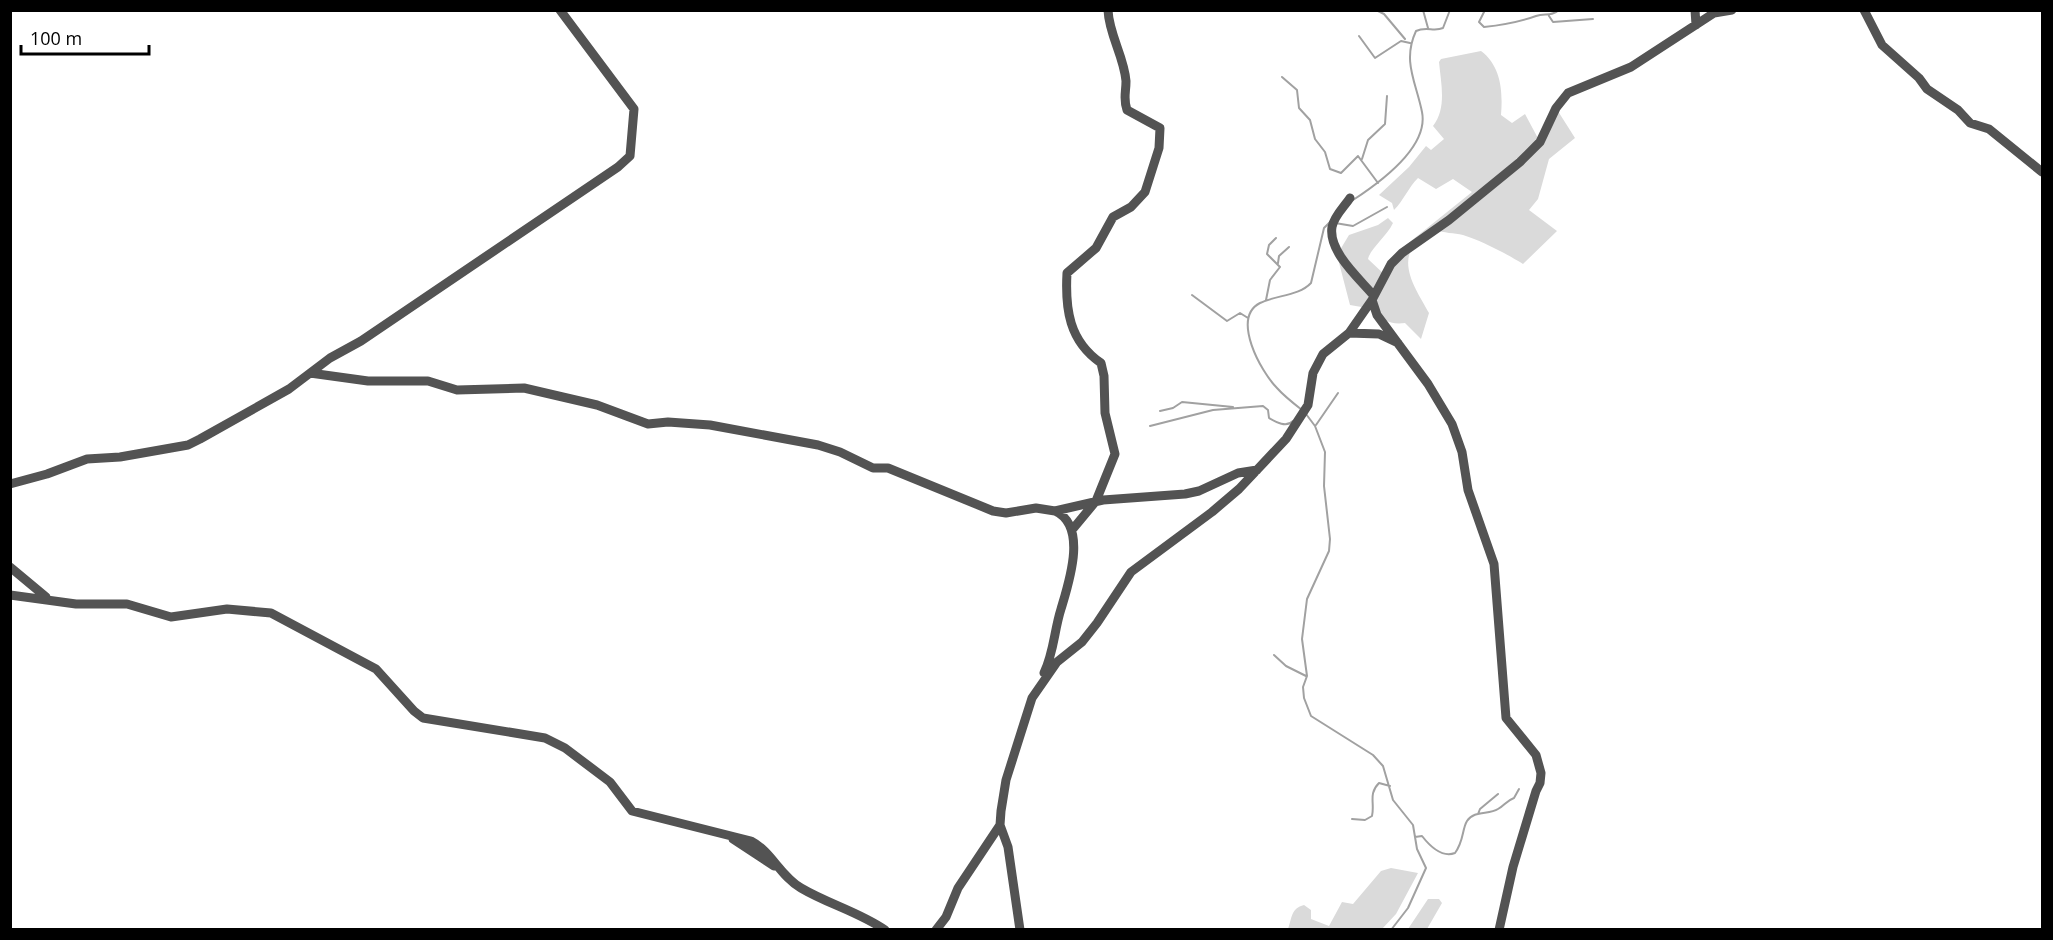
<svg xmlns="http://www.w3.org/2000/svg" width="2053" height="940" viewBox="0 0 2053 940" font-family="'Open Sans',sans-serif">
<style>
.grass{fill:#dadada}
.lines{fill:none;stroke-linecap:round;stroke-linejoin:round}
.stream{stroke:#a1a1a1;stroke-width:2}
.minor{stroke:#535353;stroke-width:9}
</style>
<rect width="100%" height="100%" fill="#fff"/>
<path class="grass" d="M1481,51C1501,66 1503,91 1501,115L1512,123L1525,114L1540,142L1556,108L1575,138L1549,159L1538,199L1529,210L1557,231L1523,264C1507,254 1480,240 1463,235C1454,233 1444,233 1435,230C1429,234 1420,238 1415,244C1397,265 1419,294 1429,313L1421,339L1405,323C1391,325 1380,320 1373,309L1350,305L1337,255L1349,235L1378,225L1388,218L1393,223C1387,236 1370,249 1368,259L1385,275L1406,245L1472,192L1453,179L1436,189L1418,178C1408,188 1404,200 1394,210L1392,203L1379,195L1409,167L1426,146L1431,150L1444,139L1433,126C1447,108 1441,84 1439,62L1441,59Z
M1391,868L1418,873L1396,914L1382,929H1288C1292,918 1291,908 1304,905L1311,910V919L1329,926L1342,902L1353,904L1381,871Z
M1428,899H1439L1442,903L1427,929H1408Z"/>
<g class="lines">
<path class="stream" d="M1376,10L1384,14L1405,39
M1423,10L1428,28
M1485,10L1479,22L1484,27C1502,25 1519,22 1536,16C1545,13 1551,17 1559,10
M1676,10H1678
M1549,16L1553,22L1593,19
M1359,36L1375,58L1401,41L1410,43
M1282,77L1297,90L1299,108L1310,120L1315,139L1325,152L1330,169L1341,173L1358,156L1378,183
M1362,159L1368,140L1385,124L1387,96
M1353,200C1379,183 1429,147 1422,112C1416,82 1402,61 1416,31C1426,26 1434,32 1443,28L1450,10
M1335,223L1353,226L1387,207
M1278,263L1279,256L1289,247
M1192,295L1227,321L1240,313L1248,318
M1266,300L1270,280L1280,267L1267,254L1269,245L1276,238
M1302,410C1293,403 1284,396 1277,388C1261,372 1231,318 1260,303C1276,295 1299,296 1311,283L1324,228L1330,222
M1160,411L1173,408L1182,402L1233,407
M1306,414L1315,426L1325,452L1324,486L1330,539L1329,551L1307,599L1302,639L1307,676L1303,687L1304,698L1311,716L1373,755L1383,766L1393,800L1413,825L1417,849L1426,868L1408,908L1391,930
M1316,425L1338,393
M1150,426L1213,410L1263,406L1268,410L1269,418C1276,422 1286,428 1293,421
M1274,655L1286,666L1306,676
M1478,814L1480,809L1498,794
M1352,819L1365,820L1372,816C1375,803 1368,794 1379,783L1390,786
M1415,837L1422,836C1429,845 1442,858 1455,853C1464,841 1462,829 1467,821C1474,810 1489,815 1498,809C1505,805 1506,801 1514,798L1519,789"/>
<path class="minor" d="M1695,10L1696,25
M1864,10L1882,45L1919,78L1927,89L1958,110L1970,123L1989,129L2042,172
M1350,198C1344,207 1334,216 1332,227C1328,252 1360,279 1374,296
M1349,333L1379,334L1398,343
M310,373L368,381H428L457,390L524,388L597,405L648,424L668,422L710,425L818,445L840,452L873,468H888L993,511L1006,513L1036,508L1055,511L1103,500L1185,494L1199,491L1238,473L1257,470
M10,484L47,474L87,459L120,457L188,445L200,439L289,389L330,358L361,341L618,167L630,156L634,109L560,10
M1072,530L1096,501L1115,454L1105,413L1104,376L1101,363C1069,341 1065,309 1067,273L1096,248L1113,217L1131,207L1145,192L1159,148L1160,128L1127,110C1123,99 1126,93 1126,81C1124,56 1109,35 1108,10
M10,567L46,597
M10,595L76,604H127L171,617L227,609L271,613L376,669L414,711L423,718L545,738L565,748L610,782L632,811L751,841C772,852 780,876 801,888C828,904 859,912 885,930
M1044,673C1054,652 1054,631 1061,609C1069,582 1088,526 1055,511
M733,839L774,866
M936,930L946,917L958,888L1000,825
M1020,930L1008,847L1000,825L1001,811L1006,780L1032,698L1057,662L1082,642L1097,623L1131,572L1212,512L1239,489L1286,439L1308,405L1313,373L1323,354L1349,333L1372,300
M1499,930L1513,867L1536,791L1540,783L1541,773L1536,755L1506,718L1494,564L1468,490L1462,452L1452,424L1428,384L1377,315L1372,300L1391,264L1402,253L1449,220L1520,162L1540,142L1556,108L1568,93L1631,67L1714,13L1732,10"/>
</g>
<rect width="2053" height="940" fill="none" stroke="#000000" stroke-width="24"/>
<path d="M21 45v9h128v-9" fill="none" stroke="#000000" stroke-width="3"/>
<text x="30" y="45" font-size="18" fill="#000000" stroke="#ffffff" stroke-width="4.5" paint-order="stroke">100 m</text>
</svg>
